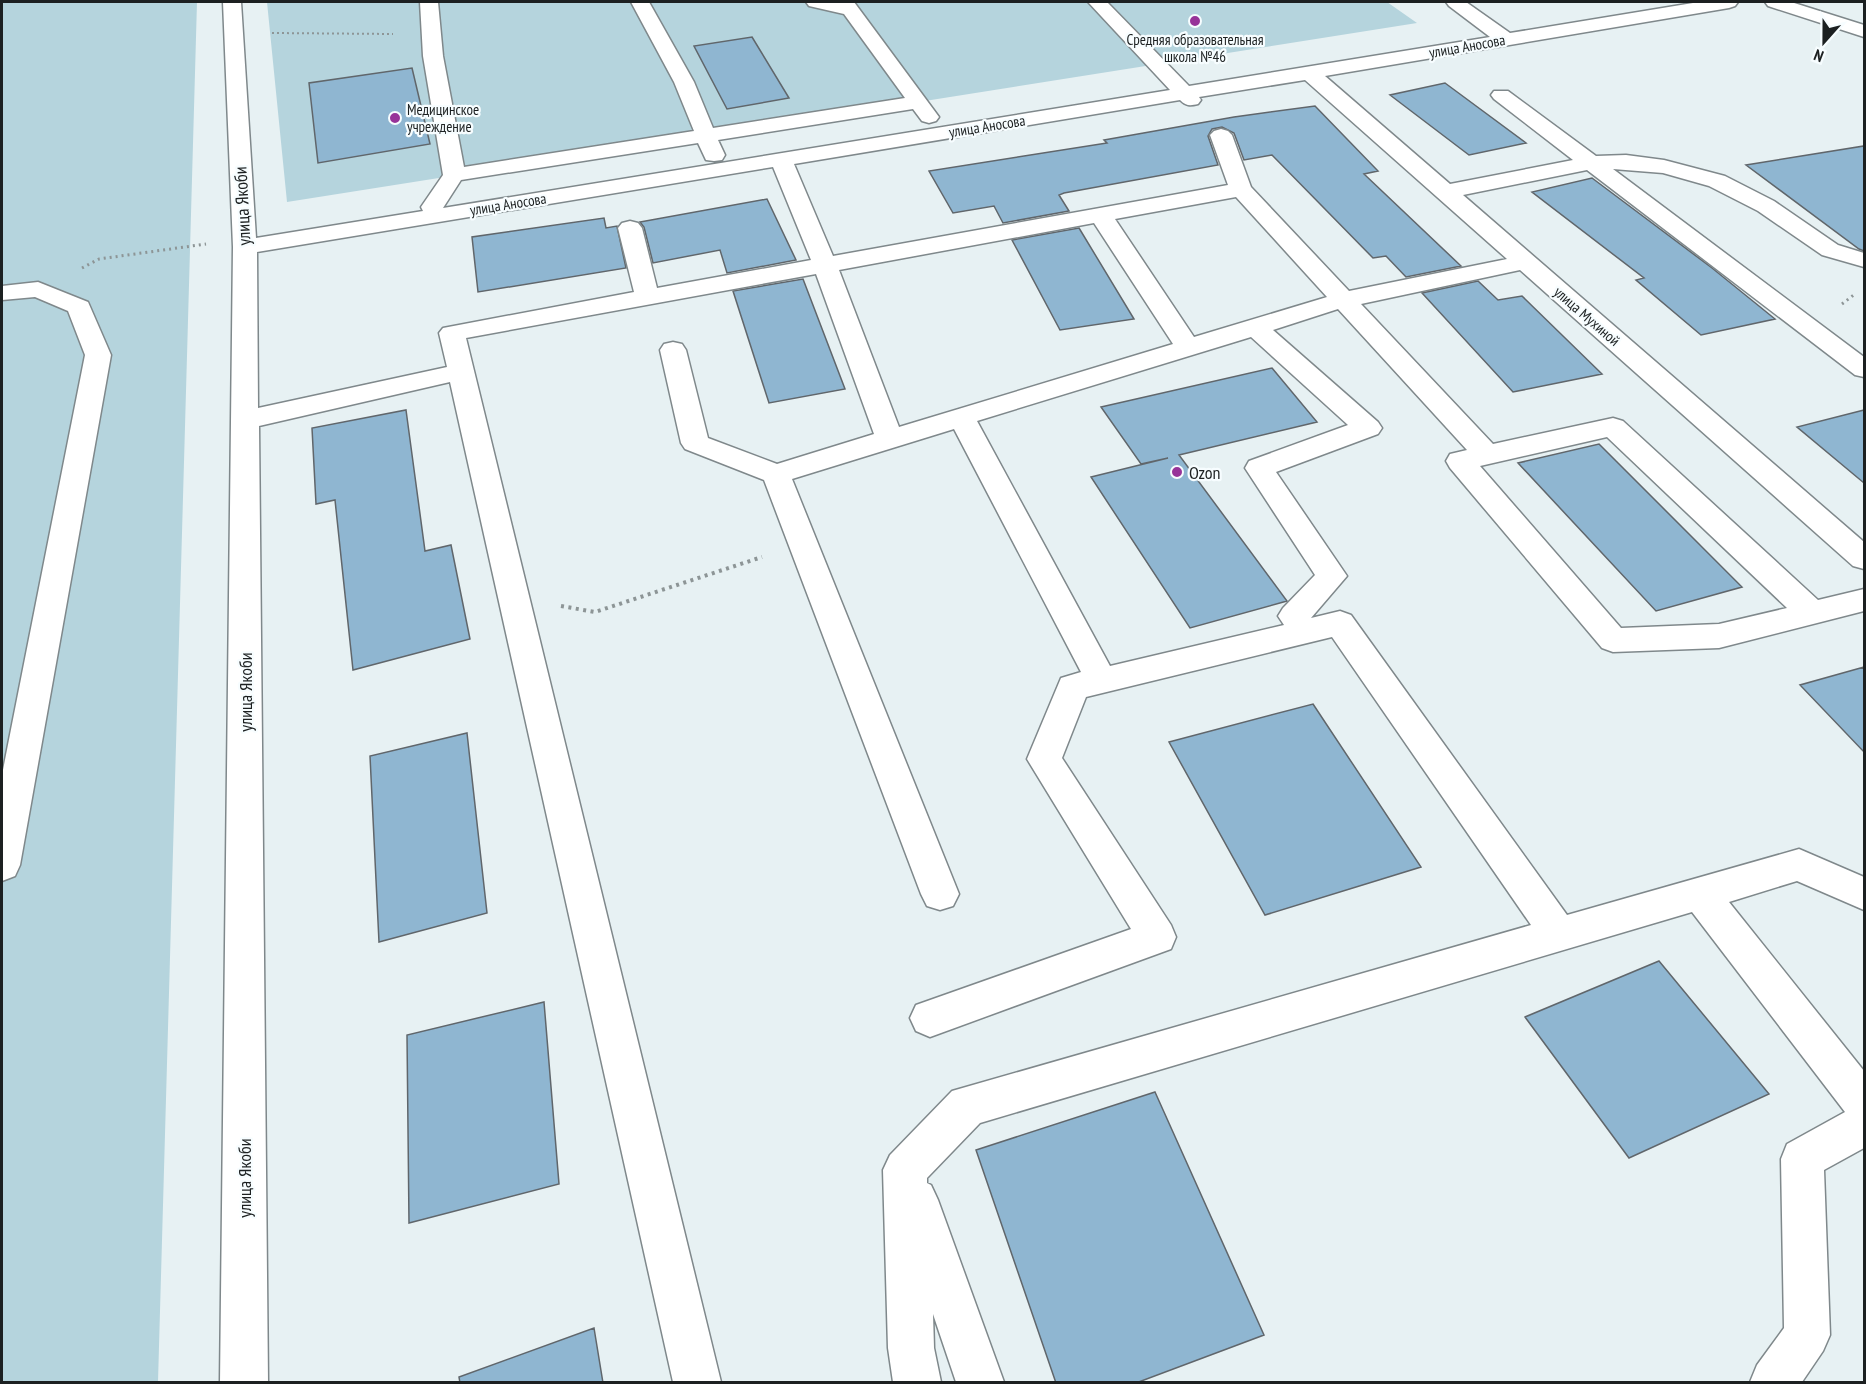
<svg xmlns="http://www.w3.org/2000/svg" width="1866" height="1384" viewBox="0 0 1866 1384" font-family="'PT Sans Narrow',sans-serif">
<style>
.green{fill:#b5d4dd}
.building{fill:#8fb6d1;stroke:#60666b;stroke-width:1.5}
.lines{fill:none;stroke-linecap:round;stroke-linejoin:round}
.minor-casing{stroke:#7f888b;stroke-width:3}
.path-far2{stroke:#8d9596;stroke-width:2;stroke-dasharray:2 3;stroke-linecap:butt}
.path-far1{stroke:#8d9596;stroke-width:3;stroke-dasharray:2 4;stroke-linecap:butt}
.path{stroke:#8d9596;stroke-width:4;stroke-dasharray:3 4.5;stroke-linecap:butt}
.minor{fill:#fff;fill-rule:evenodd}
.poi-dot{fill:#973399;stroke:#f7fdff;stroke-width:2}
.labels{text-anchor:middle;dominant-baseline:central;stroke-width:4.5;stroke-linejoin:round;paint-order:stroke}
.far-poi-label{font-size:15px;fill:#1c2021;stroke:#f7fdff}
.far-street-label{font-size:15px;fill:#1c2021;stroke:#f7fdff}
.street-label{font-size:18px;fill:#1c2021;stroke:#f7fdff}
.poi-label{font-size:18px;fill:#1c2021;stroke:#f7fdff;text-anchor:start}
</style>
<rect width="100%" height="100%" fill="#e7f1f3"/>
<path class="green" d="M2,2H197L158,1382H2Z
M267,2H1387L1417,23L287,202Z"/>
<path class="building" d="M752,37L789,98L727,109L694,46Z
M412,68L430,144L318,163L309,83Z
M1445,83L1526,143L1469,155L1390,95Z
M1315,106L1378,171L1364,174L1461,266L1406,277L1386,256L1373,258L1272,155L1244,160L1234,133L1222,127L1212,129L1208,136L1218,165L1064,193L1059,195L1069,211L1003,223L994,206L953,213L929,171L1107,143L1104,140L1234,117Z
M1864,146V251L1859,249L1746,165Z
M1592,178L1712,268L1775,319L1701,335L1636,280L1644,278L1532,192Z
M767,199L796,260L727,273L720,250L653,263L644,227L640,222Z
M604,218L606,228L617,226L626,268L478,292L472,237Z
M1079,228L1134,319L1060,330L1012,240Z
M803,279L845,389L769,403L733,291Z
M1478,281L1498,300L1522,296L1602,374L1513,392L1422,293Z
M1272,368L1317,422L1179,455L1287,601L1190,628L1091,477L1168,458L1141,464L1101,407Z
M406,410L425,551L451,545L470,639L353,670L335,500L316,504L312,428Z
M1864,410V483L1797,427Z
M1599,444L1742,587L1656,611L1518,463Z
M1864,667V752L1800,685Z
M1313,704L1421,867L1265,915L1169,742Z
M467,733L487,913L379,942L370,756Z
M1659,961L1769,1094L1629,1158L1525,1017Z
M544,1002L559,1184L409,1223L407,1035Z
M1155,1092L1264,1335L1136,1383H1056L976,1150Z
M594,1328L603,1383H460L459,1377Z"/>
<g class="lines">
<g class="minor-casing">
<path id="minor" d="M223,2H241L256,238L423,211L421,207L443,175L423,56L420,2H438L443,56L464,167L694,131L674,82L631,2H649L694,82L713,128L905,98L844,14L809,6L806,2H854L939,117L936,121L929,123L922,121L913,109L718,140L725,155L722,160L714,161L706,160L698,143L461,180L443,208L1170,90L1088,2H1107L1189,86L1490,37L1449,6L1446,2H1466L1510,33L1699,2H1738L1735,6L1729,8L1325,76L1450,184L1573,160L1494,99L1491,95L1494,91H1508L1596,156L1626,155L1664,160L1725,176L1774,201L1838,245L1864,253V267L1822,255L1758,211L1709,186L1663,173L1613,169L1864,357V377L1855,375L1587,170L1463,195L1864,542V569L1853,566L1520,270L1361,304L1493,444L1613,418L1623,421L1818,600L1864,589V611L1719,648L1613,652L1602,648L1450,468L1446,461L1450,454L1467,450L1338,309L1273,330L1378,422L1382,428L1378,434L1276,472L1347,576L1311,618L1340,611L1351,615L1567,915L1799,849L1864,877V910L1797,881L1729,902L1864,1071V1148L1824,1170L1830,1335L1823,1351L1802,1382H1750L1757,1365L1784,1328L1781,1159L1787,1144L1845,1112L1692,912L980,1123L927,1178V1183L931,1185L938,1200L1004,1382H956L933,1314L934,1348L941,1382H893L888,1348L883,1170L890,1155L952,1091L1531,925L1332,637L1086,697L1062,758L1171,925L1176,937L1171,949L930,1037L916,1031L910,1018L916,1005L1131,929L1027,759L1061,678L1081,672L954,429L792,479L959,894L953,906L940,910L927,906L921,894L764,480L685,449L681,443L660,350L664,344L673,342L682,344L686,350L708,438L777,464L874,434L816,274L466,338L721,1382H673L450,382L259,426L268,1382H220L233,247ZM1305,80L1507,259L1349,291L1251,187L1232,135L1228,131L1221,129L1214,131L1210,135L1228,185L833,256L794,164L1180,100C1186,106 1190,106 1198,104L1201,100L1199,97ZM773,167L811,260L657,288L642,228L638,223L630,221L622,223L618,228L634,292L443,328L439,333L447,367L258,408L257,252ZM1236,197L1327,297L1194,337L1115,219ZM1094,223L1173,344L899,427L839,270ZM1251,337L1348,425L1249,461L1245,468L1315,575L1283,608L1278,616L1284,625L1110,666L977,421ZM1607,437L1787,608L1719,624L1621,628L1480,466Z
M1765,2H1791L1864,25V37L1768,6Z
M38,282L88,302L111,355L20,865L15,876L2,881V775L85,355L68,311L35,297L2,300V286Z"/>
</g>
<path class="path-far2" d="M272,33L393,34"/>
<path class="path-far1" d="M82,268L99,259L206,244
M1842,304L1855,294"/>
<path class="path" d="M561,606L595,612L762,557"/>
<use href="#minor" class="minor"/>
</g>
<g class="poi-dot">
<circle cx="1195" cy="21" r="6"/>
<circle cx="395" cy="118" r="6"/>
<circle cx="1177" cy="472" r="6"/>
</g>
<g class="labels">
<g class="far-poi-label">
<text x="1195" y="39">Средняя образовательная<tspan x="1195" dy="17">школа №46</tspan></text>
<text x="407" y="109" text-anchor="start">Медицинское<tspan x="407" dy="17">учреждение</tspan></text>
</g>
<g class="far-street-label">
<text transform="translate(1467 46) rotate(-10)">улица Аносова</text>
<text transform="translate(987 126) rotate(-9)">улица Аносова</text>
<text transform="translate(508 204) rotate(-9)">улица Аносова</text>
<text transform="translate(1587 316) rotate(41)">улица Мухиной</text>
</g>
<g class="street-label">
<text transform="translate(242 206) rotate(-93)">улица Якоби</text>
<text transform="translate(245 692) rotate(-90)">улица Якоби</text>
<text transform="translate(244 1178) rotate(-90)">улица Якоби</text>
</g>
<g class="poi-label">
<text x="1189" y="472">Ozon</text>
</g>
</g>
<rect width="1866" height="1384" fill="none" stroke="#1c2021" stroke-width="6"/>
<g transform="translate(1824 42) rotate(201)" stroke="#f7fdff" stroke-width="4.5" paint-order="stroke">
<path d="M0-4.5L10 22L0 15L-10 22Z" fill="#1c2021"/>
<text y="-9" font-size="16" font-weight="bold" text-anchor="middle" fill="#1c2021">N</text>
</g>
</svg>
